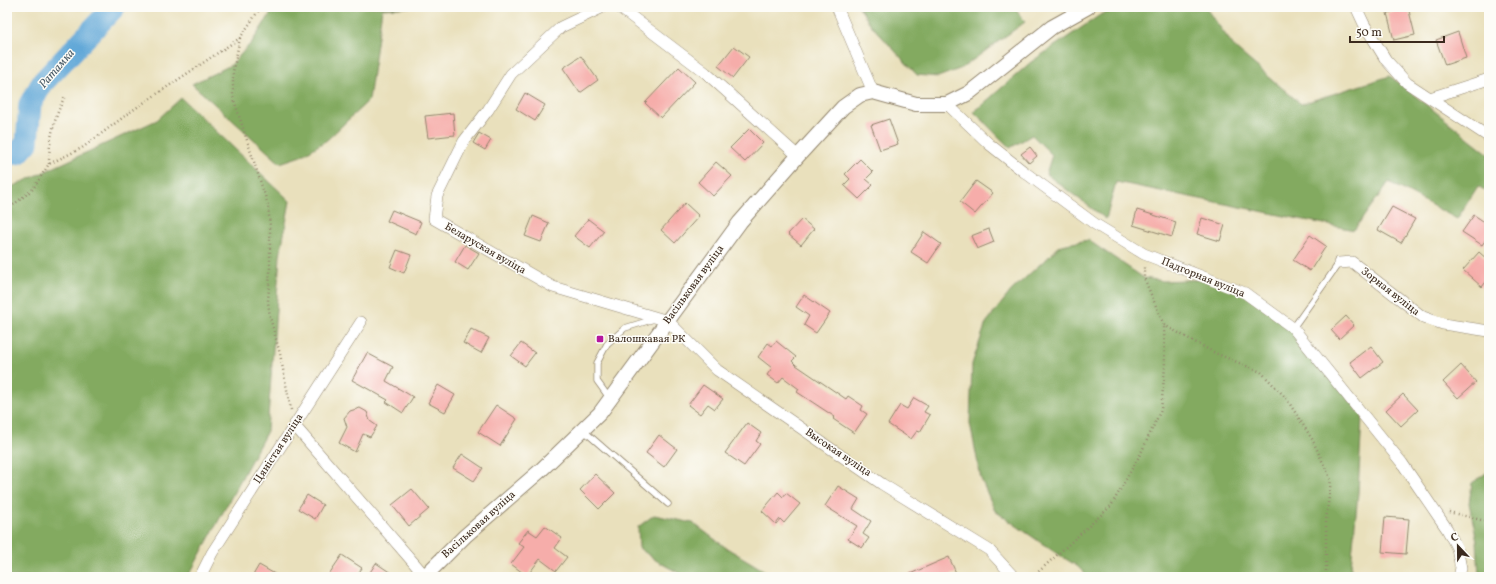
<svg xmlns="http://www.w3.org/2000/svg" width="1496" height="584" viewBox="0 0 1496 584" font-family="Vollkorn,serif">
<style>
.forest{fill:#83aa60;stroke:#5f6a3f}
.lines{fill:none;stroke-linecap:round;stroke-linejoin:round}
.river{stroke:#62a8d8;stroke-width:23}
.building{fill:#f6adaa}
.service-casing{stroke:#92856d;stroke-width:7}
.minor-casing{stroke:#92856d;stroke-width:12}
.tertiary-casing{stroke:#92856d;stroke-width:16}
.path{stroke:#92856d;stroke-width:2.5;stroke-dasharray:1 3;stroke-linecap:butt}
.service{stroke:#fff;stroke-width:5.5}
.minor{stroke:#fff;stroke-width:11}
.tertiary{stroke:#fff;stroke-width:14}
.poi-dot{fill:#b5179e;stroke:#fdfcf7;stroke-width:1.5}
.labels{text-anchor:middle;dominant-baseline:central;stroke-width:3;stroke-linejoin:round;paint-order:stroke}
.street-label{font-size:11px;fill:#3b2a1e;stroke:#fdfcf7}
.poi-label{font-size:11px;fill:#3b2a1e;stroke:#fdfcf7;text-anchor:start}
.water-label{font-size:12px;font-style:italic;fill:#4b5c68;stroke:#fdfcf7}
</style>
<rect width="100%" height="100%" fill="#fdfcf7"/>
<filter id="ink" filterUnits="userSpaceOnUse"><feTurbulence type="fractalNoise" baseFrequency=".025" numOctaves="2"/><feDisplacementMap in="SourceGraphic" scale="8" xChannelSelector="R" yChannelSelector="G"/><feConvolveMatrix kernelMatrix="1 2 1 2 8 2 1 2 1" color-interpolation-filters="sRGB"/></filter>
<filter id="wash" filterUnits="userSpaceOnUse"><feTurbulence type="fractalNoise" baseFrequency=".012" numOctaves="4" result="noise"/><feDisplacementMap in="SourceGraphic" scale="16" xChannelSelector="R" yChannelSelector="G"/><feGaussianBlur stdDeviation="0.9" result="paint"/><feColorMatrix in="noise" values="0 0 0 0 0 0 0 0 0 0 0 0 0 0 0 0 0 1.4 0 .05"/><feComposite in="paint" operator="in"/></filter>
<g filter="url(#wash)">
<rect width="100%" height="100%" fill="#e9e0bc"/>
<path class="forest" d="M275,7H414L382,9L369,100L327,140L301,156L280,163L192,84L231,65L252,42Z
M859,7H1014L1025,22L962,68L938,77L917,75L871,25Z
M1119,7H1205L1236,49L1301,104L1390,76L1489,154V193L1478,186L1457,219L1389,182L1354,230L1116,182L1106,219L1046,174L1052,155L1032,135L1010,148L974,112L1031,62L1100,15Z
M181,98L290,201L280,256L267,431L188,577H7V189L157,120Z
M1088,240L1144,278L1163,281L1209,279L1245,293L1293,328L1362,416L1358,493L1350,577H1088L1077,566L1053,551L995,511L981,479L970,423L972,364L986,323L1011,291L1061,245Z
M1489,471V577H1479L1477,541L1469,503L1472,483Z
M654,515L693,523L725,547L775,577H686L657,561L639,548L638,527Z"/>
<g class="lines">
<path class="river" d="M7,154L18,153L27,143L30,104L43,82L114,7"/>
</g>
<g id="blocks">
<path class="building" d="M1408,7L1415,35L1394,40L1387,13Z
M1458,32L1466,58L1445,65L1436,40Z
M734,46L749,57L733,78L718,66Z
M581,56L598,80L580,93L563,68Z
M679,67L695,82L661,118L645,103Z
M525,93L545,105L535,121L516,109Z
M453,113L455,135L428,138L425,116Z
M889,119L898,144L880,150L871,125Z
M749,129L763,143L745,162L730,148Z
M479,133L491,140L485,150L473,143Z
M1030,147L1037,156L1029,163L1021,154Z
M860,159L873,172L866,179L873,185L859,199L844,185L850,179L845,174Z
M716,162L732,176L713,196L698,182Z
M976,181L993,193L975,214L960,202Z
M685,203L699,216L675,243L661,230Z
M1392,207L1415,219L1401,243L1378,230Z
M392,210L421,222L416,234L387,221Z
M1137,210L1176,222L1172,237L1133,225Z
M1474,215L1489,225V235L1482,245L1462,232Z
M533,216L549,223L541,242L525,236Z
M1202,218L1225,225L1220,241L1197,234Z
M588,219L604,231L590,248L574,236Z
M802,219L814,229L801,245L788,234Z
M989,229L994,242L977,249L971,236Z
M924,232L941,244L928,263L911,252Z
M1310,235L1326,246L1310,271L1293,260Z
M465,245L479,253L468,270L455,262Z
M397,250L411,255L404,273L390,267Z
M1479,252L1489,261V278L1482,287L1463,270Z
M804,295L830,313L816,333L804,325L809,316L796,307Z
M1346,316L1354,325L1339,339L1331,330Z
M471,329L489,338L481,353L463,343Z
M776,341L796,357L792,361L796,365L846,399L848,396L863,406L861,410L867,414L854,433L833,419L835,417L797,392L799,389L783,377L778,383L767,375L772,368L758,357L768,343L772,346Z
M521,343L535,353L525,366L511,356Z
M1371,346L1383,362L1362,378L1350,362Z
M367,353L393,367L386,381L413,397L403,413L386,402L388,400L352,380Z
M1461,365L1476,382L1458,398L1443,382Z
M438,385L455,395L445,412L428,403Z
M703,385L723,399L715,409L708,404L700,414L688,405Z
M1403,394L1418,410L1401,426L1386,410Z
M914,398L928,406L924,412L930,415L920,432L917,431L911,439L888,424L900,405L907,409Z
M496,405L517,419L500,446L478,432Z
M360,408L367,412L370,421L377,426L370,437L363,434L355,452L339,443L347,427L344,418L350,411Z
M747,423L761,433L756,441L760,444L744,466L725,453Z
M659,435L677,449L664,467L646,453Z
M462,454L483,468L474,481L453,468Z
M595,474L615,493L599,509L580,490Z
M838,486L859,499L853,509L871,521L863,534L869,538L862,548L848,539L857,526L825,506Z
M412,489L429,509L409,526L392,505Z
M778,492L783,497L786,493L800,504L784,523L780,519L776,524L762,511Z
M307,495L323,505L315,519L298,509Z
M1385,517L1409,519L1406,554L1382,552Z
M545,526L562,538L555,548L567,557L556,571L540,559L527,576L511,564L524,547L518,543L528,530L537,536Z
M342,555L362,568L356,577H327Z
M949,557L956,573L946,577H903Z
M376,563L397,577H367Z
M259,565L280,577H252Z"/>
</g>
</g>
<g filter="url(#ink)">
<use href="#blocks" fill-opacity="0" stroke="#92856d" stroke-width="1"/>
<g class="lines">
<g class="service-casing">
<path id="service" d="M1293,328L1339,263
M610,399L597,381V363L607,344L625,328L654,319
M583,430L668,504"/>
</g>
<g class="minor-casing">
<path id="minor" d="M603,7L561,27L511,74L488,110L464,141L437,196L434,219L553,287L668,321L717,370L882,484L989,550L1014,577
M619,7L706,73L798,156
M837,7L873,92
M1356,7L1364,24L1386,60L1407,83L1489,137
M1430,98L1489,79
M947,104L989,144L1023,171L1095,224L1144,254L1245,293L1293,328L1402,463L1447,529L1457,548L1461,568L1459,577
M1339,263L1352,262L1423,317L1443,324L1489,331
M294,425L426,577
M200,577L212,553L361,322"/>
</g>
<g class="tertiary-casing">
<path id="tertiary" d="M424,577L465,536L541,470L600,413L740,222L798,156L843,107L860,95L873,92L916,104H947L969,93L1052,27L1088,7"/>
</g>
<path class="path" d="M240,38L233,72V97L268,205L270,226V271L268,301L270,317L280,354L291,410
M49,164C49,139 54,118 65,96
M7,210L33,189L49,164L82,148L133,110L240,38L261,7
M1164,325L1215,353L1261,372L1286,398L1312,439L1331,480L1326,520V577
M1449,512L1489,522
M1028,577L1036,574L1111,506L1141,453L1161,410L1165,367L1164,325L1144,278V265"/>
<use href="#service" class="service"/>
<use href="#minor" class="minor"/>
<use href="#tertiary" class="tertiary"/>
</g>
</g>
<rect class="poi-dot" x="596" y="335" width="8" height="8" rx="2"/>
<g class="labels">
<g class="street-label">
<text transform="translate(485 249) rotate(30)">Беларуская вуліца</text>
<text transform="translate(1203 278) rotate(22)">Падгорная вуліца</text>
<text transform="translate(694 285) rotate(-54)">Васільковая вуліца</text>
<text transform="translate(1390 292) rotate(38)">Зорная вуліца</text>
<text transform="translate(279 449) rotate(-57)">Цяністая вуліца</text>
<text transform="translate(838 453) rotate(34)">Высокая вуліца</text>
<text transform="translate(479 525) rotate(-42)">Васільковая вуліца</text>
</g>
<g class="poi-label">
<text x="608" y="339">Валошкавая РК</text>
</g>
<g class="water-label">
<text transform="translate(57 69) rotate(-49)">Ратамка</text>
</g>
</g>
<rect width="1496" height="584" fill="none" stroke="#fdfcf7" stroke-width="24"/>
<g transform="translate(1458 546) rotate(338)" stroke="#fdfcf7" stroke-width="3" paint-order="stroke">
<path d="M0-3L7 15L0 10L-7 15Z" fill="#3b2a1e"/>
<text y="-6" font-size="11" font-weight="bold" text-anchor="middle" fill="#3b2a1e">С</text>
</g>
<path d="M1350 36v6h94v-6" fill="none" stroke="#3b2a1e" stroke-width="2"/>
<text x="1356" y="36" font-size="12" fill="#3b2a1e" stroke="#fdfcf7" stroke-width="3" paint-order="stroke">50 m</text>
</svg>
